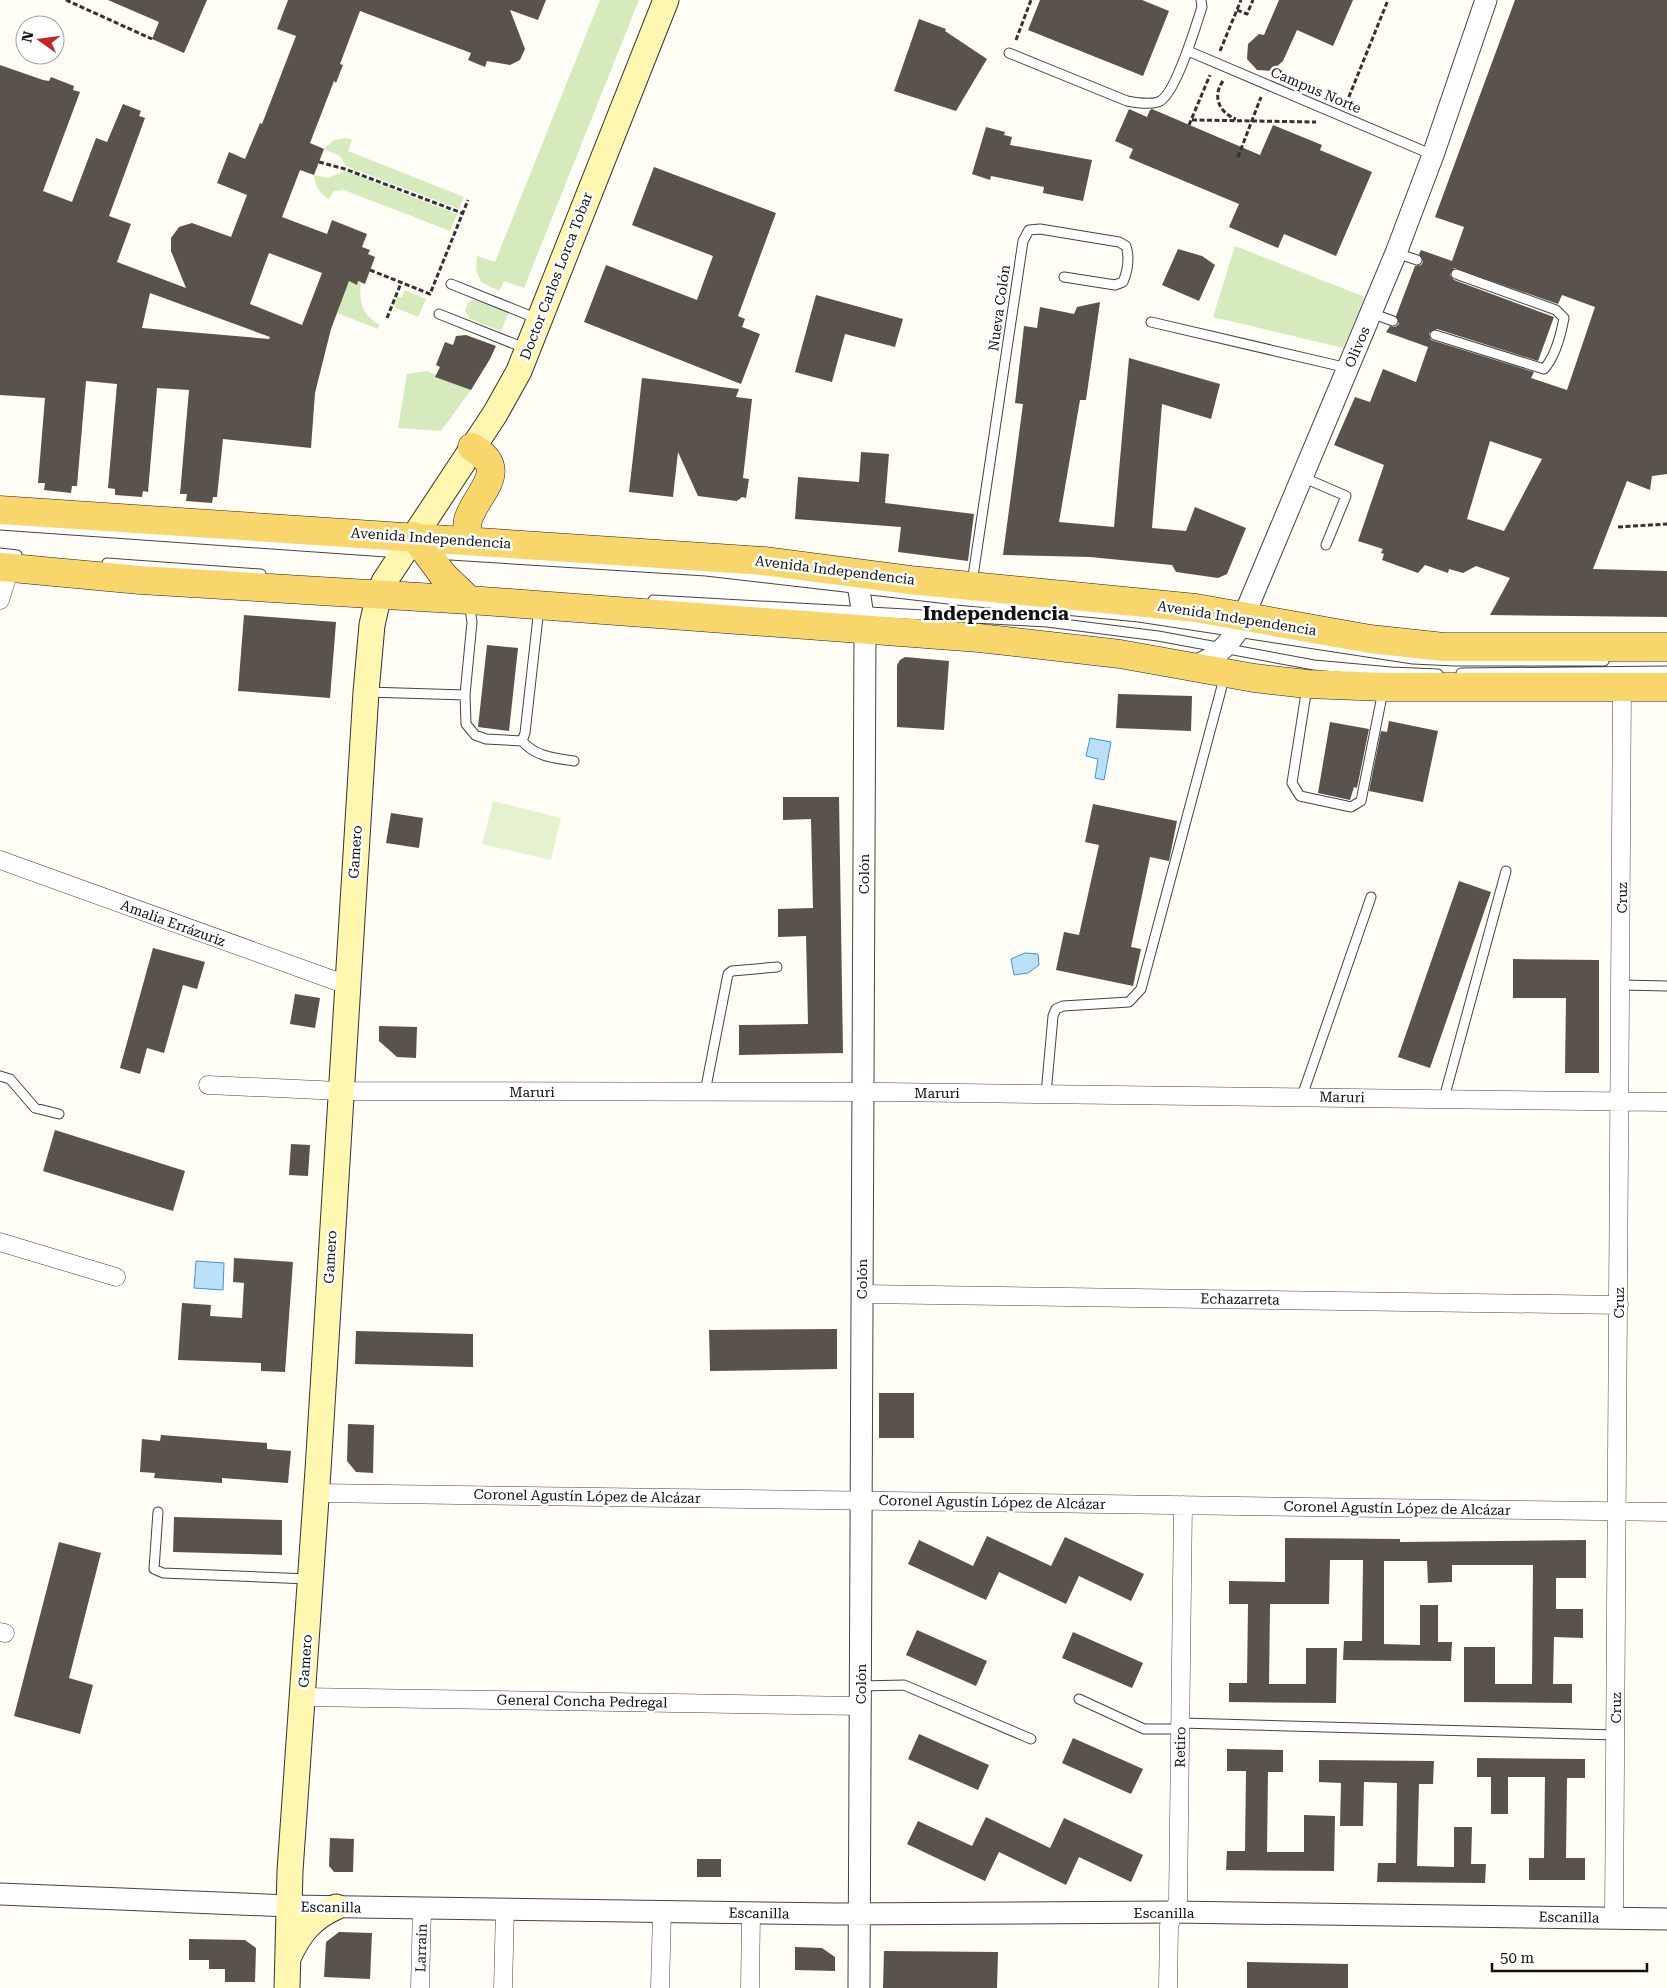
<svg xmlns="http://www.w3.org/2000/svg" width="1667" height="1988" viewBox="0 0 1667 1988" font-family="'Roboto Serif',serif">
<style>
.green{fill:#d5ebbd}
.pitch{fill:#e6f2cf}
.water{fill:#b9e0f7;stroke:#3f96cf}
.building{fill:#5a524d;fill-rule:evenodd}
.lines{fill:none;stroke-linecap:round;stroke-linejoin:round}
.service-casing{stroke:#444;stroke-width:11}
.minor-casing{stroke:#444;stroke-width:19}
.tertiary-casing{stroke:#444;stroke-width:23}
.secondary-casing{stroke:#333;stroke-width:27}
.primary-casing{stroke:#222;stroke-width:29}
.path{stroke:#333;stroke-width:3;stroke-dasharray:5 2.5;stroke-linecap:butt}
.service{stroke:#fff;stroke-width:9}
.minor{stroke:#fff;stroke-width:18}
.tertiary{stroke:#fff;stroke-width:21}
.secondary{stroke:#fff6b0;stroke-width:25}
.primary{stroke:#f9d66b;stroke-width:28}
.labels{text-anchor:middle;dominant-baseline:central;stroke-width:5;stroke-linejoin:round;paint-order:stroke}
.street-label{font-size:14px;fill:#111;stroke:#fff}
.district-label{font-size:19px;font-weight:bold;fill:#111;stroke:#fff}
</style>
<rect width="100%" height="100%" fill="#fffdf5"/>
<path class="green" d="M600,0H639L524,288L504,281L499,291L481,282L476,270L477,256L495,262Z
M346,138L352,140L348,151L464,197L459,209L346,166L340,156L324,149L334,140Z
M345,171L457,214L450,231L344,190L334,191L329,199C319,193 315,186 314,175L328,178Z
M1235,246L1365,297L1343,348L1213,317Z
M349,281L356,284L358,282L361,283C358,301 363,316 380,325L378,329L337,313Z
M405,290L426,299L418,317L394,307L398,296L402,298Z
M472,300H477L509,312L501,331L470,319L465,311L468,303Z
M427,371L436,375V377L471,390L441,431L398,428L407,374Z"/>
<path class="pitch" d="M493,801L561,818L551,860L482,844Z"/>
<path class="water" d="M1090,738L1111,742L1104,780L1095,778L1098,759L1086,756Z
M1025,953L1038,954L1039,965L1028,973L1014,975L1011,959Z
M196,1261L224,1263L223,1290L194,1288Z"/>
<path class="building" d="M108,0H207L184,53L152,39L159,22Z
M288,0H546L538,20L510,10L525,49L520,60L510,65L487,61L485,67L468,60L471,53L360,11L340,64L343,65L336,83L334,81L310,143L324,149L314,175L300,170L282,217L327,234L332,220L367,234L362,247L370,250L368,254L375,257L365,284L358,281L357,285L349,281L331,329L315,393L311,448L223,439L217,497H213L212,503L186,501L187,494H180L189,390L157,388L148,492L143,491L142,497L115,495V489L108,488L117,384L86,381L77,486H72L71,493L44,490L45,483H38L45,398L0,395V65L43,80L49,81L51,77L74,86L73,90L80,92L43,191L72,202L96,138L107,142L123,104L141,111L139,116L145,118L109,216L131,224L117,262L186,288L171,251V238L179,227L192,223L231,237L247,195L217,183L229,152L245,159L260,123L262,124L296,36L277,29ZM269,253L322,273L302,325L250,304ZM150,293L270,337L269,339L142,328Z
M1040,0H1142L1169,11L1143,76L1028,30Z
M1279,0H1353L1333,46L1297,30L1283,61L1272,71L1257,70L1247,59L1248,44L1259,34L1264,35Z
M1515,0H1667V474L1652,476L1650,490L1627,481L1593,569L1667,571V617L1490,615L1510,578L1476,566L1463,573L1449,569L1448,573L1425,565L1418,573L1382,560L1384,554L1381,553L1383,549L1358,541L1384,465L1334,445L1355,397L1370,402L1383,369L1416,382L1428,347L1386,332L1390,326L1395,327L1399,324L1396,316L1415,266L1421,265L1423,262L1419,254L1421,250L1452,261L1464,227L1435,217ZM1454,268L1558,304L1562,295L1595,307L1567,390L1531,378L1534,372L1431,340L1429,333L1437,329L1538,361L1554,317L1454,280L1450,275ZM1490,441L1542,459L1504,531L1467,519Z
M919,19L946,29L945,31L987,59L956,111L894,91Z
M1129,109L1147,117L1150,110L1152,109L1260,155L1273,125L1322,145L1320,150L1372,172L1336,256L1284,234L1278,248L1229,227L1239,204L1129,158L1133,149L1115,141Z
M986,127L1005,132L1004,135L1012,137L1010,145L1092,160L1083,201L1043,193L1044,187L991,176L990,180L972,174Z
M654,167L776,213L738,316L745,319L742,327L760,334L741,384L584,322L606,265L697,300L713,256L632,225Z
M1178,249L1202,256L1215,265L1199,301L1162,285Z
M816,295L903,319L895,347L845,334L832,382L795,372Z
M1100,302L1086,400H1080L1059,522L1114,527L1129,358L1220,384L1211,419L1162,404L1152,528L1186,531L1195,507L1246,528L1227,574L1218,578L1176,572L1172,565L1090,557L1003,555L1023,404L1015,403L1024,326L1037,328L1040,307L1074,314L1077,307Z
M466,335L496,346L490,359L471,390L435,377L440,367L436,365L445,342L453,345L456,336Z
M642,378L739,389L736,397L752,399L743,478L749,479L746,498L742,497L737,501L698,496L678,452L673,497L629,492Z
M861,452L889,454L885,503L974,514L968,561L898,552L901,527L795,519L798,477L859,482Z
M244,615L336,622L330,698L238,691Z
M487,645L518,648L509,731L478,727Z
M905,657L949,661L944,730L897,727V665L900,660Z
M1118,694L1192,696L1191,731L1116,728Z
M1389,721L1438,731L1423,802L1369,791L1381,731L1387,732Z
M1330,722L1369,729L1357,788L1354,787L1350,800L1318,793Z
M783,797H839L843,1053L739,1055V1025L808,1024L806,936L778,937V909L813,908L811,819L783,820Z
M1093,804L1177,821L1169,861L1150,857L1131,947L1141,949L1133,986L1056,970L1064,932L1079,935L1099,845L1085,842Z
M391,813L423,818L419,848L386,843Z
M1459,881L1491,892L1430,1068L1398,1057Z
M153,948L205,962L197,989L183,985L164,1053L147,1048L140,1074L120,1068Z
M1513,959L1599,960V1073H1565L1566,998H1513Z
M295,994L320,998L315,1028L290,1024Z
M379,1026L417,1027L416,1058L397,1057L379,1041Z
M55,1130L185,1171L173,1211L43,1171Z
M291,1144L310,1145L308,1176L289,1175Z
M234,1258L293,1262L285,1372L261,1371V1363L178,1360L182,1303L211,1305L210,1316L242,1318L244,1283L233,1282Z
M837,1329V1369L710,1371L709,1330Z
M356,1331L473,1334V1367L355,1364Z
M879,1393H914V1438H879Z
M348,1424L374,1425L373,1473L356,1472L347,1461Z
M161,1435L267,1443V1449L291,1451L288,1483L222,1478V1483L154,1478L155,1473L140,1472L142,1439L160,1441Z
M174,1517L282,1520V1555L173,1552Z
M987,1536L1051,1566L1065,1537L1144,1574L1131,1601L1079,1576L1066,1604L999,1572L986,1600L908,1564L919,1540L973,1566Z
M1285,1538L1400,1539V1542L1586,1540V1578H1556V1609H1583V1638L1554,1637L1553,1684H1572V1703L1464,1702V1647H1495V1684H1532L1533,1565H1452V1582L1428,1583L1427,1561H1384V1644L1420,1645V1605H1438V1642H1452L1451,1661L1343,1660L1344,1641H1362L1363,1560H1330L1329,1604H1270L1269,1684H1306V1648H1337L1336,1703L1229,1702V1683H1247L1248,1604H1229V1581L1285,1582Z
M59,1542L101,1553L69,1678L93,1685L80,1734L14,1716Z
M917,1630L987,1661L976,1686L906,1655Z
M1073,1632L1143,1663L1132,1688L1062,1658Z
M919,1734L989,1765L978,1790L908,1759Z
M1073,1738L1143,1769L1131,1794L1062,1763Z
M1227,1749L1283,1750V1772H1268L1267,1852H1304V1815L1335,1816L1334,1871L1226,1870L1227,1851H1245L1246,1771H1227Z
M1477,1758L1585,1759V1778H1567L1566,1858H1585V1880H1529V1858H1544L1545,1777H1508V1814H1491V1777H1477Z
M1319,1760L1434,1761L1433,1784H1419L1417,1866L1454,1867V1827H1472L1471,1864H1486L1485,1883L1377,1882L1378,1863H1396L1397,1783L1364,1782L1363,1826H1340L1341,1783L1319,1782Z
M986,1817L1050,1848L1064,1818L1143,1855L1131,1882L1079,1857L1066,1885L999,1852L985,1881L907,1844L918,1821L972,1846Z
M330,1838L354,1839L353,1872H334L329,1866Z
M697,1859H721V1877H697Z
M339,1932L372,1933L370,1979L324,1977L326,1942Z
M189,1939L245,1940L256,1948L255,1982H225V1969H209V1960H189Z
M795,1947L822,1948L835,1957V1971L795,1970Z
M884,1951L998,1952L997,1988H883Z
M1247,1962L1348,1964V1988H1247Z"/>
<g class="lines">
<g class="service-casing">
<path id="service" d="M1188,51L1433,155
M1009,53L1127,101C1137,103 1148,105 1158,102C1175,97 1196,25 1202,7L1201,0
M1396,253L1417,260
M451,284L538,319
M1371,313L1393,321
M439,314L527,349
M1151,322L1348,368
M1435,335L1544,369C1556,356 1561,334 1564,318L1556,310L1456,274
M1302,477L1346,496L1326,545
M0,525L401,553
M0,553L17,555
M434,554L706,571L957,600L1139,617L1413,659L1455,661H1604
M107,563L261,574
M972,583L1023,241L1029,230L1040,229L1119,242L1126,246C1130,259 1128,270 1123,282L1115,285L1064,277
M653,600L1047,622L1158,636L1314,665L1391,672L1438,674
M469,602L472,622L465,695L466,724L475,735L486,739L522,741C536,757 554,758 574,761
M1461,673L1667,671
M1307,687L1292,783L1300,796L1351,807L1361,801L1383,691
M368,692L465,695
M522,741L525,733L539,608
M1622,985L1667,986
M0,1076L10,1079L35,1108L59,1114
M705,1092L728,974L732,971L777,967
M1046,1094L1053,1016L1056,1009L1063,1006L1129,1002L1141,989L1225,675
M1302,1096L1371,897
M1444,1098L1506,871
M158,1512L154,1569L163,1573L308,1579
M861,1686L904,1685L1031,1739
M1079,1699L1144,1729H1181
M1181,1723L1616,1735"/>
</g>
<g class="minor-casing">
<path id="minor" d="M0,600L10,568
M0,860L347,985
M208,1085L340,1091L885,1092L1667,1102
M0,1242L116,1277
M862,1294L1619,1305
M317,1493L1667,1512
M0,1632L5,1633
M302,1697L861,1706
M1614,1918L1622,688
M420,1988L422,1908
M503,1988L505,1909
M660,1988L662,1912
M750,1988L751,1913
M1168,1988L1169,1926L1178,1900L1183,1505"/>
</g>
<g class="tertiary-casing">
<path id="tertiary" d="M849,572L859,590L865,629L859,1988
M1190,667C1212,661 1225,649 1238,630L1396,253L1433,155L1486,0
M0,1894L289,1906L837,1914L1173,1912L1667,1919"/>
</g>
<g class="secondary-casing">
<path id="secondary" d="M289,1956C300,1932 312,1918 336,1907
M287,1988L290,1871L318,1470L366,692L372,625L379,594L384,582L495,414L519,371L666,0"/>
</g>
<g class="primary-casing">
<path id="primary" d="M0,510L764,561L910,580L1196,608L1370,639L1444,647H1667
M414,536L443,575L469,600
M469,540C468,534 466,527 468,520C477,491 512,471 472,447
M0,567L140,580L469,600L979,638L1120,654L1254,678L1307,684L1384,687H1667"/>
</g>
<path class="path" d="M66,0L152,39
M1237,10L1247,14L1253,0
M1016,40L1031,0
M1220,51L1241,0
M1223,81C1212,96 1219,113 1236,119
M1346,104L1388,0
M1192,120L1316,122
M1189,125L1210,75
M1238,157L1261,97
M319,162L345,169L462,213
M370,270L430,294L468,200
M387,318L401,283
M1618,527L1667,524"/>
<use href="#service" class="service"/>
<use href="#minor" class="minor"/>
<use href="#tertiary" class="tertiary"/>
<use href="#secondary" class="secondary"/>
<use href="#primary" class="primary"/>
</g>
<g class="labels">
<g class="street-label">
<text transform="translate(1316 90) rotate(23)">Campus Norte</text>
<text transform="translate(556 276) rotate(-69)">Doctor Carlos Lorca Tobar</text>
<text transform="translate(999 308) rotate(-82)">Nueva Colón</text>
<text transform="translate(1357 347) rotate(-67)">Olivos</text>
<text transform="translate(431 538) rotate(4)">Avenida Independencia</text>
<text transform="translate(835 570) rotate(7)">Avenida Independencia</text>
<text transform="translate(1237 618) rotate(9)">Avenida Independencia</text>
<text transform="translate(355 852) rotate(-86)">Gamero</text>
<text transform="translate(864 874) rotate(-90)">Colón</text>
<text transform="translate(1622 898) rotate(-90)">Cruz</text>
<text transform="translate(173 923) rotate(20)">Amalia Errázuriz</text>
<text x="532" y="1092">Maruri</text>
<text x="937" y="1093">Maruri</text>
<text transform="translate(1342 1097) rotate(1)">Maruri</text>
<text transform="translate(330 1257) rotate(-87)">Gamero</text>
<text transform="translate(862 1279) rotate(-90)">Colón</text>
<text transform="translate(1240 1299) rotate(1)">Echazarreta</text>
<text transform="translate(1619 1303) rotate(-90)">Cruz</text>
<text transform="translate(587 1496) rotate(1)">Coronel Agustín López de Alcázar</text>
<text transform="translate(992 1502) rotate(1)">Coronel Agustín López de Alcázar</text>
<text transform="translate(1397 1508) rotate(1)">Coronel Agustín López de Alcázar</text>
<text transform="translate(305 1661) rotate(-86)">Gamero</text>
<text transform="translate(861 1684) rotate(-90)">Colón</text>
<text transform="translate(582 1701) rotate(1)">General Concha Pedregal</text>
<text transform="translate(1616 1708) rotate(-90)">Cruz</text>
<text transform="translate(1180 1747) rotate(-89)">Retiro</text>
<text transform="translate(331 1907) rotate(1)">Escanilla</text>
<text transform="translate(759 1913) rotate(1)">Escanilla</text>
<text x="1164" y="1913">Escanilla</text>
<text transform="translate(1569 1917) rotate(1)">Escanilla</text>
<text transform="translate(421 1948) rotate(-88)">Larraín</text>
</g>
<g class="district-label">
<text x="996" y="613">Independencia</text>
</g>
</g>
<g transform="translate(40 40) rotate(284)"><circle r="24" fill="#ffffff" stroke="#a0a0a0"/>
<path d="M0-4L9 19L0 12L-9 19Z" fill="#c4262e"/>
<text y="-8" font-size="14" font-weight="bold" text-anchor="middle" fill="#111111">N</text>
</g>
<path d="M1492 1963v8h155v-8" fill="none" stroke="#111111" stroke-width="2.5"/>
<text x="1500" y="1963" font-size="15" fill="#111111" stroke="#ffffff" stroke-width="4" paint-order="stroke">50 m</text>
</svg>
